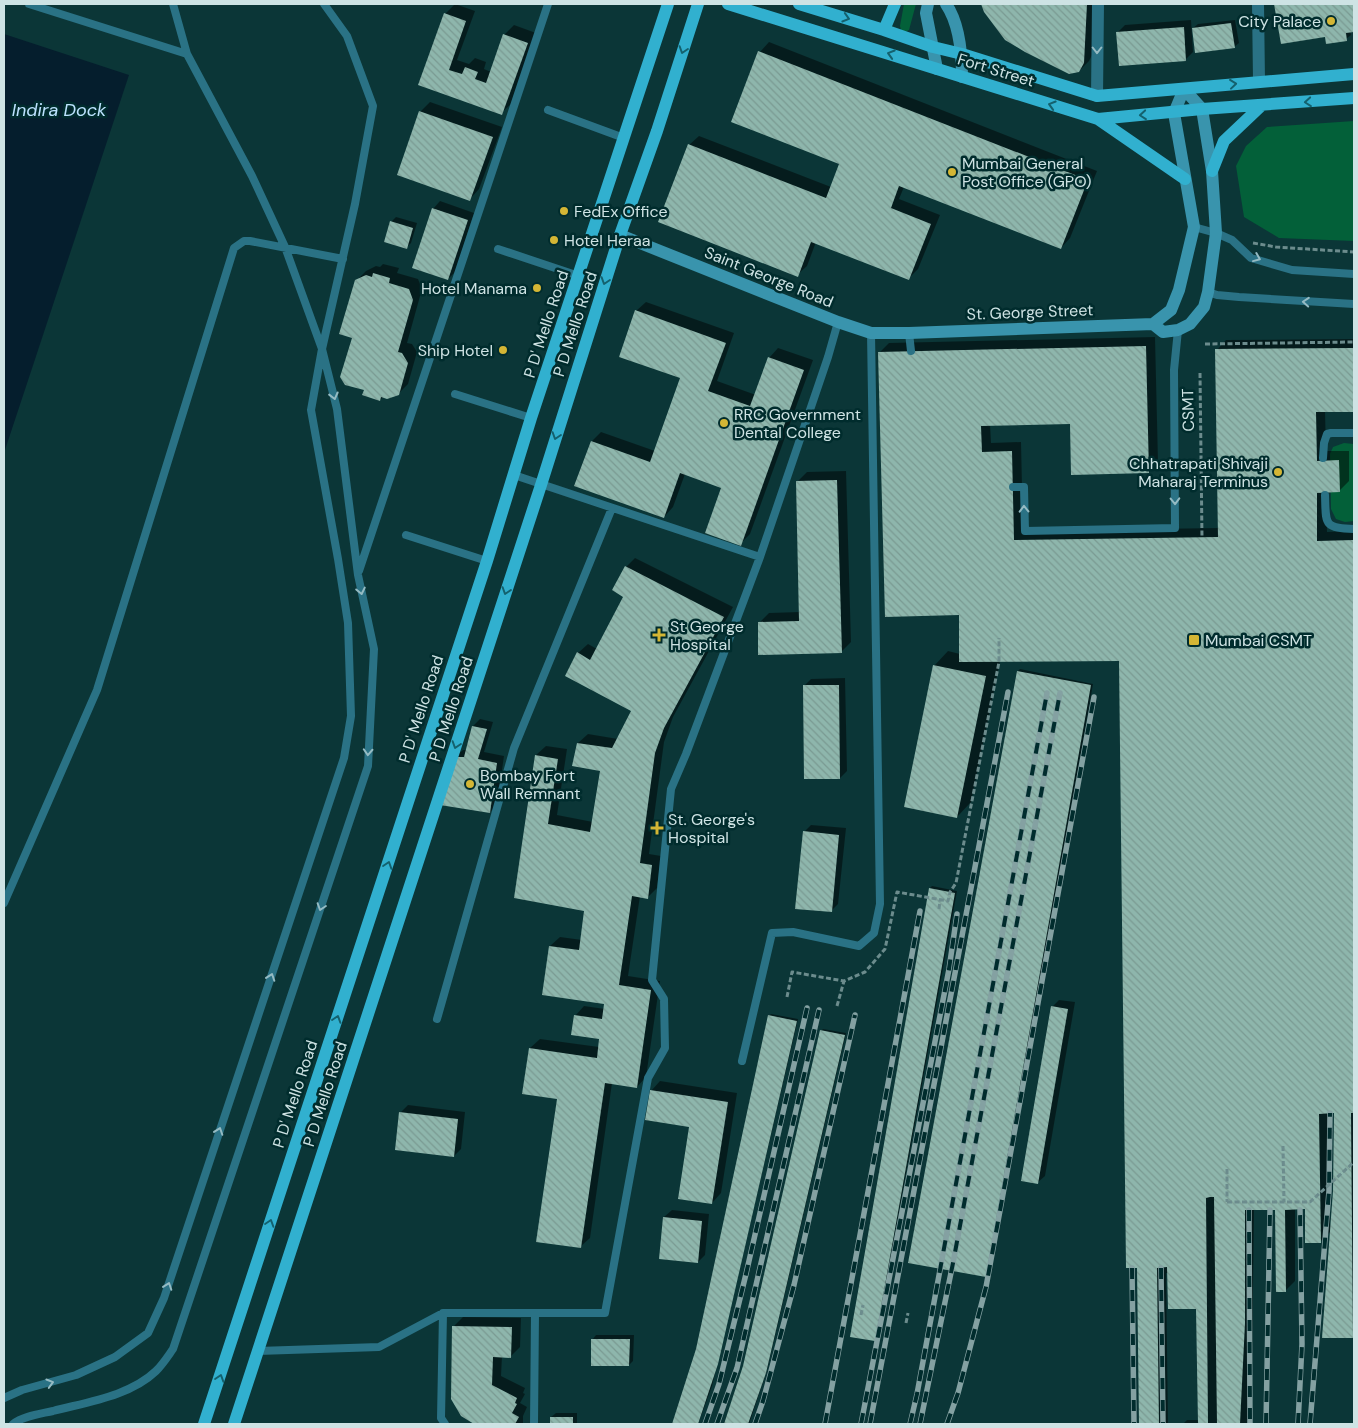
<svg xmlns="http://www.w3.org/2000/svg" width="1358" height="1428" viewBox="0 0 1358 1428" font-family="'DM Sans',sans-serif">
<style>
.green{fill:#036039}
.water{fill:#051e2d}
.shadow{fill:#0007;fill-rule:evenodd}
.building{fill:url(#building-back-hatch)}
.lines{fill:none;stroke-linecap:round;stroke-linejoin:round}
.path{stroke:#6c8c8d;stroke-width:3;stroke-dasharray:5 2.5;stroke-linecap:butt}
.lane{stroke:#2a7285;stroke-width:8}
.street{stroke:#2a7285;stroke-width:12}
.secondary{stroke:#3994ad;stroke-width:12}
.primary{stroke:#31b0cf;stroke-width:12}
.rail-casing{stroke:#84a1a2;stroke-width:5.5}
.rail{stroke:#002c2d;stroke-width:4;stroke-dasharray:11;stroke-linecap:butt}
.path-bridge{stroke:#6c8c8d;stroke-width:3;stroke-dasharray:5 2.5;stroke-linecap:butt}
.oneway{stroke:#14616e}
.oneway2{stroke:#95bbc3}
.poi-dot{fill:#d4b635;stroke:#002c2d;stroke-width:2}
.labels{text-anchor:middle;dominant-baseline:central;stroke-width:5;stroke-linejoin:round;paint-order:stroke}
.poi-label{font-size:16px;fill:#cee3e4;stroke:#002c2d;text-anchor:start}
.street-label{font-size:16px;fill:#cee3e4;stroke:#002c2d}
.water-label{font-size:18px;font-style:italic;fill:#bde3ff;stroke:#002c2d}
</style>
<defs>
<pattern id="building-back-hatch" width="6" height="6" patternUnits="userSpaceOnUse" patternTransform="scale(1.25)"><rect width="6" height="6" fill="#8eb6ac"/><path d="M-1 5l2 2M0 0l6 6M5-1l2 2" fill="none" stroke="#7a9a92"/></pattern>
</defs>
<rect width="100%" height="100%" fill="#0b3637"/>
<path class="green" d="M904,4H916L909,30L902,34L900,26Z
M1354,121V241L1279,238L1244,217L1236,166L1246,146L1267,127Z
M1344,443L1354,444V521L1345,522L1336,519L1331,509L1330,454L1333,447Z"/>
<path class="water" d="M4,34L129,75L4,453Z"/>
<path class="shadow" d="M455,4L475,11L457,60L469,64L475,58L486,62L484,69L491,72L504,35L514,25L536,33L511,104L501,113L420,84L445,14Z
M983,4H1096L1093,53L1089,61L1079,71L985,11Z
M1276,4H1354V31H1350L1351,35L1346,39L1326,35L1282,42Z
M1191,20L1193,52L1186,59L1118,32L1125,25Z
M1235,20L1239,43L1234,47L1193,28L1198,24Z
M769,42L1097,171L1070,238L1061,248L904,187L899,199L940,215L918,269L909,278L816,242L807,266L797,275L689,145L699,136L831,187L841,163L760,52Z
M430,102L502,127L479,189L470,199L420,112Z
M440,201L474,213L455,272L448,279L433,209Z
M396,217L417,223L411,243L407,247L386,241L392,221Z
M383,264L399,268L397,273L418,279L422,289L407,343L412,344L417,352L408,384L398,394L383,397L380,400L365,390L353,337L356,281L366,271L376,266L380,267Z
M646,302L734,333L717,381L756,395L769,358L778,348L813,360L750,534L740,544L723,487L685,474L673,507L664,517L592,441L601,432L655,451L681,378L636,311Z
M1155,337L1158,462L1149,472L1071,423L990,424L991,443L1021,442L1023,531L1219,528L1217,350L1226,340L1354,339V411H1325L1326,451H1349V481L1339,491H1326L1327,532L1354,531V1335L1353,1337L1331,1231L1320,1242L1306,1208H1295V1281L1285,1291L1276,1208H1254L1252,1368L1247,1424H1183L1187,1420H1199L1197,1307L1169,1273H1166L1168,1424H1140L1138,1266L1120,659L1000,661L971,802L957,817L934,666L948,651L960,654V614L879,353L889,343ZM1328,1112H1336L1334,1191L1332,1226H1330Z
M846,471L851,642L841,652L759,623L769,613L800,612L797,482L807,472Z
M635,558L733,607L673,717L664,742L649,854L661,856L657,888L647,898L640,896L628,976L660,981L646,1077L637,1087L612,1083L590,1238L580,1247L558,1098L530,1048L540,1039L599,1047L601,1038L575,1016L584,1006L605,1009L606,1003L550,946L560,937L582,940L586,910L516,897L536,755L546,746L567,749L557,815L593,822L601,770L574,765L578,743L588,734L618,739L633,710L578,653L588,644L597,649L625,596L626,567Z
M1020,669L1093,684L988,1274L986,1275L1018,671Z
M845,678L847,771L840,778L804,686L811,679Z
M480,719L493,722L484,752L504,756L497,805L490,812L455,757L463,750H467L473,726Z
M811,825L846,828L838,904L831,911L804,832Z
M932,886L957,891L876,1338L874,1340L930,888Z
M1059,1000L1075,1002L1045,1176L1037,1183L1052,1007Z
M771,1014L798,1019L712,1386L698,1424H673L697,1349L769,1016Z
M823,1029L846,1033L767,1370L749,1424H724L744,1366L821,1031Z
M660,1081L737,1093L721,1193L712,1203L691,1126L651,1091Z
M408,1105L465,1112L461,1149L454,1156L401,1112Z
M672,1210L709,1214L705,1255L698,1262L664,1217Z
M463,1317L521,1318L520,1347L511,1356H502L501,1376L525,1388L523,1393L525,1394L520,1403L527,1407L523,1416V1424H476L462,1415L454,1326Z
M596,1335H634L633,1361L629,1365L592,1340Z
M556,1413H577V1424H551V1417Z"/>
<path class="building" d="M981,4H1087L1084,63L1079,72L1069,74L1025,52L1005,40L984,12Z
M1274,4H1354V32L1346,33L1347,41L1326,44L1325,37L1281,44Z
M444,13L466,21L449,70L462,74L465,67L478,72L475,79L486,83L503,34L528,43L502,115L418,85Z
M1231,23L1235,48L1195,53L1192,28Z
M1184,27L1186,61L1119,66L1116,32Z
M758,51L1088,180L1061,249L899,186L891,208L931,224L909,280L811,242L798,277L658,222L688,144L826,198L839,164L731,122Z
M419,111L493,137L470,201L397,175Z
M432,208L468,220L448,280L412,268Z
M390,221L413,228L407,249L384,242Z
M373,273L390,278L389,283L409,289L413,300L398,352L402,353L408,363L399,395L387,399L381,397L380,401L362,395L364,390L345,385L340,377L352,338L339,334L355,280L366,275L372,277Z
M635,310L726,343L708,391L750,406L768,357L804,370L741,546L705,533L721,488L680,473L664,518L574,486L591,441L650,462L680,378L619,357Z
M1146,346L1149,473L1071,475L1070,424L981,426L982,452L1012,451L1014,540L1218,537L1215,349L1354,348V412H1316L1317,461L1339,460L1340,492L1317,493V541L1354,540V1113H1351L1353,1338H1322L1333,1191L1334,1113L1319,1114L1321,1243H1305V1209L1285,1210L1286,1292H1276L1275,1210H1245V1323L1240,1424H1217L1214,1197H1210L1206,1198L1208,1424H1198L1196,1309H1168L1167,1267L1157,1268L1159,1424H1139L1137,1268H1126L1119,661L959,662V615L885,617L878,352Z
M837,480L842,653L758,655V622L799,621L796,481Z
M625,566L724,617L664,728L655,753L640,863L652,865L648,899L632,896L619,985L651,990L637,1088L605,1083L581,1248L536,1242L557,1099L522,1094L529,1048L597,1058L599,1039L571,1035L574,1015L602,1019L604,1004L542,995L549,946L579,950L584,911L514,898L535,755L558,759L548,824L590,832L600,771L572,766L577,743L612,748L631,711L565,676L577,652L590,660L623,597L612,590Z
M933,665L986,676L957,818L904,807Z
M1017,671L1091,685L986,1277L908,1263Z
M803,685H839L840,779H804Z
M472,726L487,729L478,759L497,763L490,813L440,805L454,757H464Z
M803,831L839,835L832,912L795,909Z
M929,888L955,893L875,1341L850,1337Z
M1051,1006L1068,1009L1038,1184L1021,1181Z
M768,1015L797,1021L718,1364L698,1424H672L696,1349Z
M820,1030L845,1035L766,1373L748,1424H724L743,1366Z
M650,1090L728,1102L712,1204L678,1199L689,1127L645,1120Z
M399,1112L458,1119L454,1157L395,1150Z
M663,1217L702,1221L698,1263L659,1259Z
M452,1326L512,1327L511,1358L493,1357L492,1385L517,1398L515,1403L517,1404L512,1413L519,1417L515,1424H474L461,1416L451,1399Z
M591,1339H630L629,1366H591Z
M550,1417H573V1424H550Z"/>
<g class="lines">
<path class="path" d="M1253,243L1276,247L1354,252
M1205,344L1354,342
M1200,373L1202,538
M939,909L940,900
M787,997L792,972L844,981L865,972L885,949L897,892L948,901L950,892L956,883L999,662V638
M837,1006L844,981
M1283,1146L1284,1202
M1227,1169V1202
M861,1315L863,1305
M906,1323L908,1313"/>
<path class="lane" d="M173,4L187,54
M548,110L624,138
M1194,227L1216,233L1232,240L1251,258L1292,270L1354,274
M498,249L579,276
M1208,292L1217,295L1239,297L1354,304
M909,333L911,351
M455,394L531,418
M1323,458L1324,443L1327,434L1331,433H1354
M514,475L760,557
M1013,487H1024L1025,531L1175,528L1174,370L1178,330
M1325,495C1326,524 1323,528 1354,529
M406,535L487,561
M359,571L548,4
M4,903L97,690L234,248L244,241H250L343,259
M437,1019L514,748L612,508
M742,1061L772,933L793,932L859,946L874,933L880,904L871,333
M443,1313L441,1418L445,1424
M258,1351L379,1347L443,1313H605L648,1078L665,1048L664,999L652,980L671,789L686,754L760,557L828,357L838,322
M4,1398L22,1390L76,1375L115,1357L148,1333L164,1298L344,758L351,716L348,623L338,559L311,410L322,349L355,204L373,106L347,36L324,4
M13,1424C23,1416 40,1414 53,1411C87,1402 130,1396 156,1371C163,1364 168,1356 173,1349L368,766L374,649L358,575L337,409L322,349L285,247L252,176L187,54L29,4
M534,1424L535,1313"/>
<path class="street" d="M1258,4L1259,81
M1097,96L1098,4"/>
<path class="secondary" d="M928,4L926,13L937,69
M946,4C959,23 962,54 962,77
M1184,89L1202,109L1212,171L1216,233L1208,292L1204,307L1190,324L1178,330L1163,332L1153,324L1171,310L1179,290L1194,227L1174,113Z
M620,235L838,322L871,333H909L1153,324"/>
<path class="primary" d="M728,4L1098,119L1202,109L1354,98
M799,4L884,30L933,47L962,54L1097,96L1354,74
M884,30L895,4
M1098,119L1185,179
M1212,171L1224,141L1261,106
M204,1424L487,561L531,418L668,4
M234,1424L541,485L620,235L657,131L698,4"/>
<g class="rail-casing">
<path id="rail" d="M1249,1210L1250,1424
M1132,1268L1134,1424
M1161,1268L1163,1424
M705,1424L719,1384L746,1274L807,1008
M717,1424L737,1368L819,1010
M755,1424L763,1401L794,1285L855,1015
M825,1424L920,911
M861,1424L949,969L957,914
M870,1424L1008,692
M910,1424L917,1394L1047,693
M920,1424L953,1263L1060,693
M947,1424L958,1393L986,1287L1094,697
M1266,1424L1270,1210
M1298,1424L1302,1344L1300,1210
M1310,1424L1329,1191L1330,1113"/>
</g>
<use href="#rail" class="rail"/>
<path class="path-bridge" d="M1227,1202H1310L1354,1162"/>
</g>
<defs><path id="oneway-chevron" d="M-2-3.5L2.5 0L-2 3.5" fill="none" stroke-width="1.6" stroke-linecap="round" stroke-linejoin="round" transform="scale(1.25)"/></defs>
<g class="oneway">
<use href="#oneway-chevron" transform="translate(846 18) rotate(17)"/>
<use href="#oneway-chevron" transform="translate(683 50) rotate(108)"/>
<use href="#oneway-chevron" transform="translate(891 54) rotate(-163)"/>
<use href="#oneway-chevron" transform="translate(1233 84) rotate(-6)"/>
<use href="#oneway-chevron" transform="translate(1308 102) rotate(175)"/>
<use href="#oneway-chevron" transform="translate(1052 105) rotate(-163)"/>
<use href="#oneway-chevron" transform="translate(1143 115) rotate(175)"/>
<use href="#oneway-chevron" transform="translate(605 281) rotate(108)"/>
<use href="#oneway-chevron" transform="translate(556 436) rotate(108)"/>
<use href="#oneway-chevron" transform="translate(506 591) rotate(108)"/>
<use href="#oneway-chevron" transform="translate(456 745) rotate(108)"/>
<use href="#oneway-chevron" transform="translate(388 865) rotate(-72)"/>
<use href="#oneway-chevron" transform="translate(337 1019) rotate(-72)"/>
<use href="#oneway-chevron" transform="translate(270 1223) rotate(-72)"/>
<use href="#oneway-chevron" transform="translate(220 1378) rotate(-72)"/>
</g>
<g class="oneway2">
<use href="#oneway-chevron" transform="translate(1097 50) rotate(90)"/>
<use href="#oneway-chevron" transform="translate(1257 258) rotate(22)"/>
<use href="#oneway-chevron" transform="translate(1306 302) rotate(-176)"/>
<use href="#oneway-chevron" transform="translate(334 396) rotate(76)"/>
<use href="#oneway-chevron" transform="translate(1175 501) rotate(89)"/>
<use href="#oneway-chevron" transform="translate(1024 509) rotate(-91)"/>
<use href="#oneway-chevron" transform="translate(361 591) rotate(78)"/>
<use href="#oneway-chevron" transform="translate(368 752) rotate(93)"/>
<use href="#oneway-chevron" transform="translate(321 907) rotate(108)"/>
<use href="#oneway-chevron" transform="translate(271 977) rotate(-71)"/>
<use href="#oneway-chevron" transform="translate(219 1131) rotate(-71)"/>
<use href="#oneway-chevron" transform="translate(168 1286) rotate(-71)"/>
<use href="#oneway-chevron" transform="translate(50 1383) rotate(-16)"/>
</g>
<g class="poi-dot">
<circle cx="1331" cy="21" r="5"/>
<circle cx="952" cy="172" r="5"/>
<circle cx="564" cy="211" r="5"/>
<circle cx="554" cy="240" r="5"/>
<circle cx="537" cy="288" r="5"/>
<circle cx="503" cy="350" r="5"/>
<circle cx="724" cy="423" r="5"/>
<circle cx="1278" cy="472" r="5"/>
<path d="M656.5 627.5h5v5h5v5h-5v5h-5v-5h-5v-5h5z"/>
<rect x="1188" y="634" width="12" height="12" rx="2.5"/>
<circle cx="470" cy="784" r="5"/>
<path d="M654.5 820.5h5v5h5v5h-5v5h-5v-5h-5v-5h5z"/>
</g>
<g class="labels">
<g class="poi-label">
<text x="1321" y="21" text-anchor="end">City Palace</text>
<text x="962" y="163">Mumbai General<tspan x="962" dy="18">Post Office (GPO)</tspan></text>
<text x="574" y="211">FedEx Office</text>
<text x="564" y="240">Hotel Heraa</text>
<text x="527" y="288" text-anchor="end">Hotel Manama</text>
<text x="493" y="350" text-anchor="end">Ship Hotel</text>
<text x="734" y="414">RRC Government<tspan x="734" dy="18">Dental College</tspan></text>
<text x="1268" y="463" text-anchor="end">Chhatrapati Shivaji<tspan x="1268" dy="18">Maharaj Terminus</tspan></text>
<text x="670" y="626">St George<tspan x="670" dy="18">Hospital</tspan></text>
<text x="1205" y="640">Mumbai CSMT</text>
<text x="480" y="775">Bombay Fort<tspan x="480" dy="18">Wall Remnant</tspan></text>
<text x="668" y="819">St. George's<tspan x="668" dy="18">Hospital</tspan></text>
</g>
<g class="street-label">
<text transform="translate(996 70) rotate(17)">Fort Street</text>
<text transform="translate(769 277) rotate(22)">Saint George Road</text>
<text transform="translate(1030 312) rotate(-2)">St. George Street</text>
<text transform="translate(546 324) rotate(-72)">P D' Mello Road</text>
<text transform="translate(575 324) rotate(-72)">P D Mello Road</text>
<text transform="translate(1188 410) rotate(-91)">CSMT</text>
<text transform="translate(421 709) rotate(-72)">P D' Mello Road</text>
<text transform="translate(451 709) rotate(-72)">P D Mello Road</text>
<text transform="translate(295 1094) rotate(-72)">P D' Mello Road</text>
<text transform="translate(325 1094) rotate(-72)">P D Mello Road</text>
</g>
<g class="water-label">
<text x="59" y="110">Indira Dock</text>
</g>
</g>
<rect width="1358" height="1428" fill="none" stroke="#cee3e4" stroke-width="10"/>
</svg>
